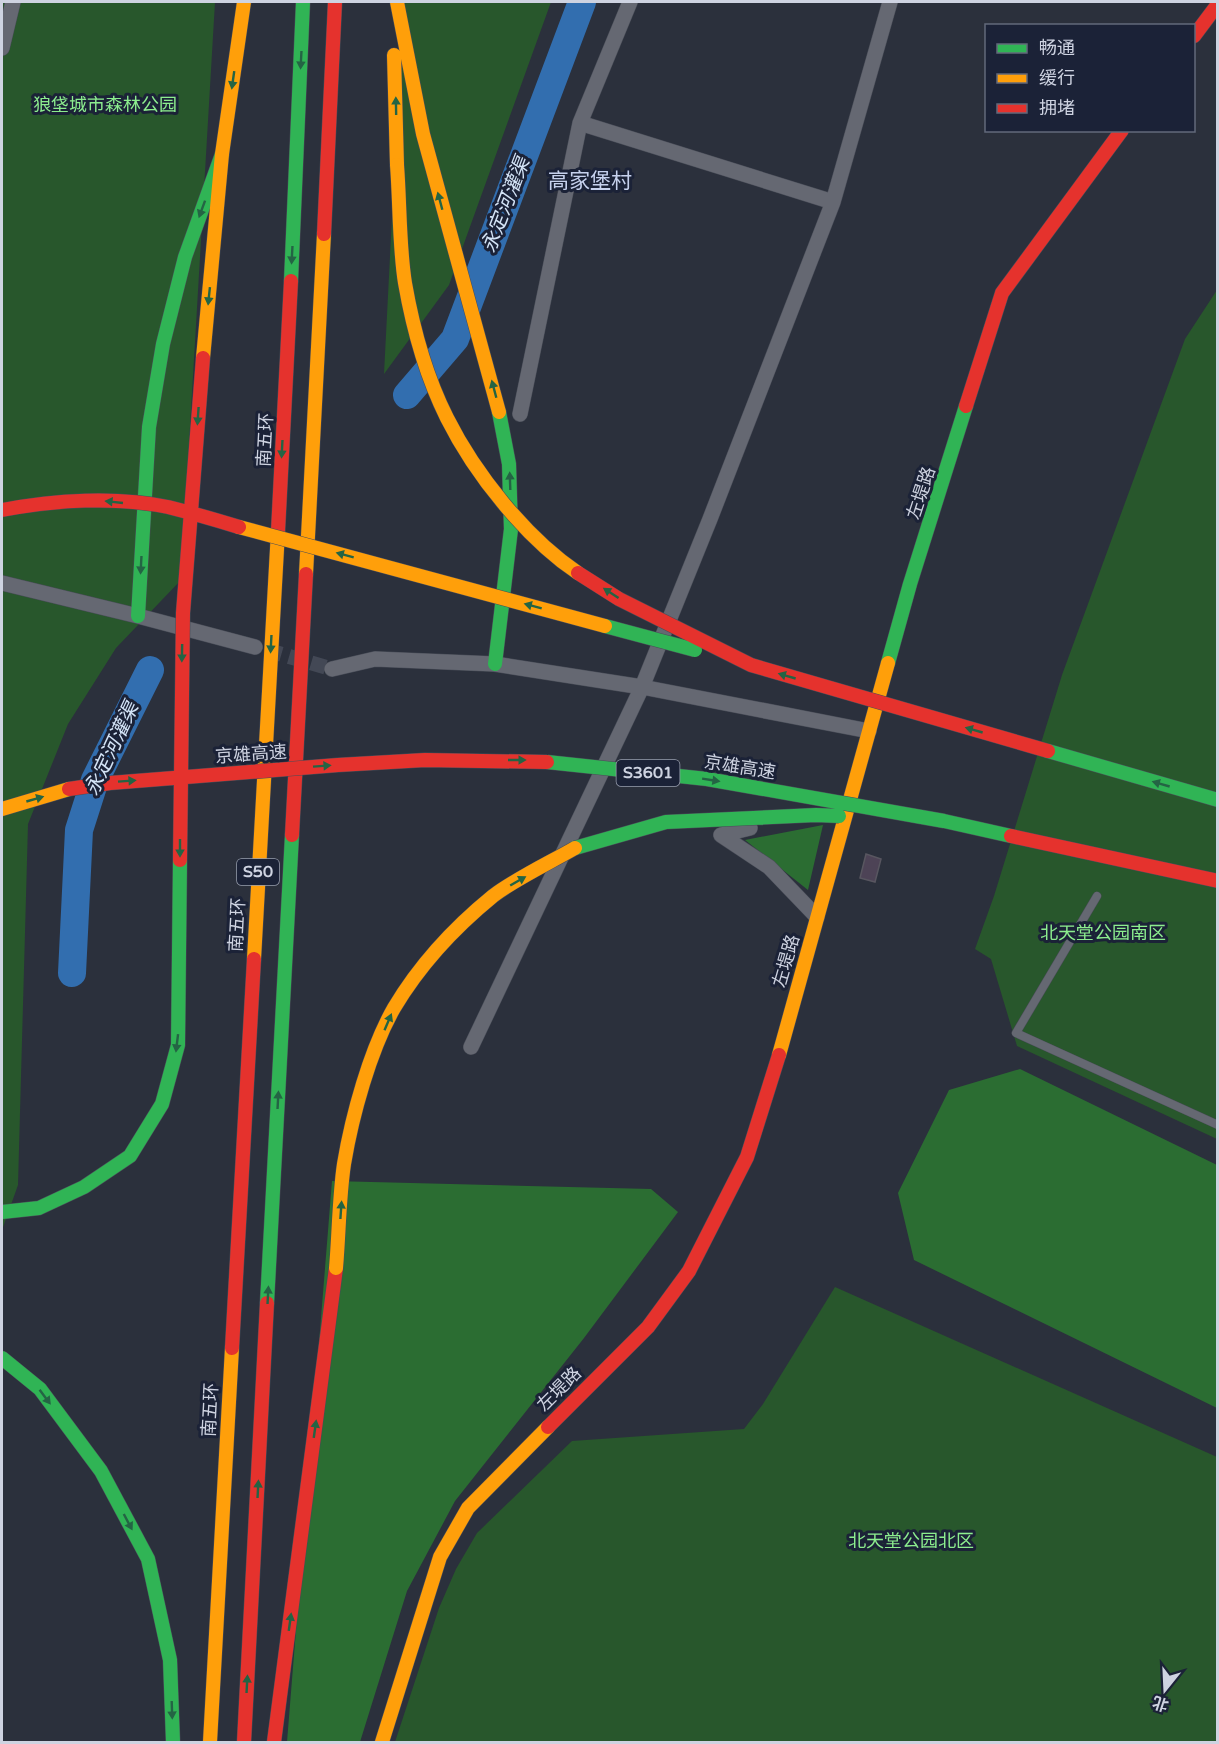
<svg xmlns="http://www.w3.org/2000/svg" width="1219" height="1744" viewBox="0 0 1219 1744" font-family="'Varela Round','Noto Sans SC',sans-serif">
<style>
.green{fill:#28572c}
.forest{fill:#2b6d32}
.lines{fill:none;stroke-linecap:round;stroke-linejoin:round}
.river{stroke:#326eaf;stroke-width:28}
.building{fill:#4d4356;stroke:#585660;stroke-width:1.5}
.street-tunnel{stroke:#434855;stroke-width:15;stroke-dasharray:15 8;stroke-linecap:butt}
.lane-casing{stroke:#494d58;stroke-width:9}
.street-casing{stroke:#494d58;stroke-width:16}
.fast-casing{stroke:#494d58;stroke-width:15}
.slow-casing{stroke:#494d58;stroke-width:15}
.jam-casing{stroke:#494d58;stroke-width:15}
.lane{stroke:#656872;stroke-width:8}
.street{stroke:#656872;stroke-width:15}
.fast{stroke:#30b455;stroke-width:14}
.slow{stroke:#ff9f0a;stroke-width:14}
.jam{stroke:#e5322d;stroke-width:14}
.fast-bridge-casing{stroke:#494d58;stroke-width:15;stroke-linecap:butt}
.slow-bridge-casing{stroke:#494d58;stroke-width:15;stroke-linecap:butt}
.jam-bridge-casing{stroke:#494d58;stroke-width:15;stroke-linecap:butt}
.fast-bridge{stroke:#30b455;stroke-width:14}
.slow-bridge{stroke:#ff9f0a;stroke-width:14}
.jam-bridge{stroke:#e5322d;stroke-width:14}
.oneway{fill:#246444}
.labels{text-anchor:middle;dominant-baseline:central;stroke-width:6;stroke-linejoin:round;paint-order:stroke}
.shield{fill:#1b2237;stroke:#989eae;stroke-width:1.5}
.shield-label{font-size:16px;font-weight:bold;fill:#ced3e1}
.park-label{font-size:18px;fill:#8ced8e;stroke:#1b2237}
.street-label{font-size:18px;fill:#ced3e1;stroke:#1b2237}
.water-label{font-size:20px;font-style:italic;fill:#d4e4f7;stroke:#1b2237}
.quarter-label{font-size:21px;fill:#c6d1ed;stroke:#1b2237}
</style>
<rect width="100%" height="100%" fill="#2b303c"/>
<path class="green" d="M2,2H215L181,580L116,648L68,724L28,824L18,1185L2,1230Z
M403,2H551L449,285L384,374Z
M1217,290V1139L1017,1046L991,959L975,949L994,896L1062,675L1185,339Z
M835,1287L1217,1457V1742H395L439,1608L456,1569L477,1533L572,1441L744,1429L763,1404Z"/>
<path class="forest" d="M823,825L808,890L745,840Z
M1020,1069L1217,1165V1408L914,1260L898,1193L949,1090Z
M332,1181L651,1189L678,1212L584,1338L455,1501L407,1591L360,1742H287Z"/>
<g class="lines">
<path class="river" d="M407,395L455,339L582,2
M72,973L79,830L95,780L150,670"/>
</g>
<path class="building" d="M866,854L881,859L875,882L860,878Z"/>
<g class="lines">
<path class="street-tunnel" d="M267,650L332,669"/>
<g class="lane-casing">
<path id="lane" d="M1097,896L1016,1033L1218,1125"/>
</g>
<g class="street-casing">
<path id="street" d="M2,48L13,2
M580,123L833,202
M520,414L580,123L630,2
M2,583L138,616L255,647
M332,669L375,659L495,664L642,687L869,731
M721,835L750,828
M721,835L769,867L817,917
M471,1047L642,687L710,519L833,202L890,2"/>
</g>
<g class="fast-casing">
<path id="fast" d="M291,281L303,2
M138,616L149,427L163,344L185,257L222,154
M888,663L910,584L966,406
M495,664L511,529L509,464L499,412
M267,1303L292,835
M2,1358L40,1389L101,1471L148,1559L170,1660L173,1742"/>
</g>
<g class="slow-casing">
<path id="slow" d="M397,2L423,134L499,412
M394,55L397,165
M203,358L222,154L244,2
M306,574L324,234
M2,809L69,789
M254,959L278,531
M779,1055L888,663
M210,1742L232,1348
M382,1742L440,1557L468,1508L548,1427"/>
</g>
<g class="jam-casing">
<path id="jam" d="M1194,36L1218,4
M324,234L335,2
M966,406L1002,293L1122,130
M278,531L291,281
M292,835L306,574
M232,1348L254,959
M548,1427L648,1327L689,1271L747,1157L779,1055
M244,1742L267,1303
M274,1742L336,1268"/>
</g>
<use href="#lane" class="lane"/>
<use href="#street" class="street"/>
<use href="#fast" class="fast"/>
<use href="#slow" class="slow"/>
<use href="#jam" class="jam"/>
<g class="fast-bridge-casing">
<path id="fast-bridge" d="M605,626L695,650
M1048,751L1218,800
M547,762L707,779L944,821L1011,836
M575,848L666,822L816,815L839,816
M2,1212L39,1208L84,1187L130,1156L162,1104L178,1045L180,860"/>
</g>
<g class="slow-bridge-casing">
<path id="slow-bridge" d="M397,165C400,203 399,246 405,283C413,329 426,376 447,418C475,474 526,538 578,573
M239,527L605,626
M336,1268C339,1234 339,1198 344,1164C352,1116 370,1050 394,1008C419,966 455,927 493,896C515,879 551,862 575,848"/>
</g>
<g class="jam-bridge-casing">
<path id="jam-bridge" d="M2,510C54,500 116,496 168,507C192,513 216,520 239,527
M578,573L619,599L751,665L1048,751
M69,789L110,783L338,765L425,760L547,762
M1011,836L1218,881
M180,860L183,613L203,358"/>
</g>
<use href="#fast-bridge" class="fast-bridge"/>
<use href="#slow-bridge" class="slow-bridge"/>
<use href="#jam-bridge" class="jam-bridge"/>
</g>
<defs><path id="oneway-solid" d="M-6-.8H1V-3.2L6.5 0L1 3.2V.8H-6Z" transform="scale(1.5)"/></defs>
<g class="oneway">
<use href="#oneway-solid" transform="translate(301 60) rotate(93)"/>
<use href="#oneway-solid" transform="translate(233 80) rotate(98)"/>
<use href="#oneway-solid" transform="translate(396 106) rotate(-91)"/>
<use href="#oneway-solid" transform="translate(440 201) rotate(-105)"/>
<use href="#oneway-solid" transform="translate(202 209) rotate(110)"/>
<use href="#oneway-solid" transform="translate(292 255) rotate(93)"/>
<use href="#oneway-solid" transform="translate(209 296) rotate(96)"/>
<use href="#oneway-solid" transform="translate(494 389) rotate(-105)"/>
<use href="#oneway-solid" transform="translate(198 416) rotate(94)"/>
<use href="#oneway-solid" transform="translate(282 449) rotate(93)"/>
<use href="#oneway-solid" transform="translate(510 481) rotate(-92)"/>
<use href="#oneway-solid" transform="translate(114 502) rotate(-174)"/>
<use href="#oneway-solid" transform="translate(345 555) rotate(-165)"/>
<use href="#oneway-solid" transform="translate(141 565) rotate(93)"/>
<use href="#oneway-solid" transform="translate(611 593) rotate(-147)"/>
<use href="#oneway-solid" transform="translate(533 606) rotate(-165)"/>
<use href="#oneway-solid" transform="translate(271 644) rotate(93)"/>
<use href="#oneway-solid" transform="translate(182 653) rotate(91)"/>
<use href="#oneway-solid" transform="translate(787 676) rotate(-164)"/>
<use href="#oneway-solid" transform="translate(974 730) rotate(-164)"/>
<use href="#oneway-solid" transform="translate(517 760)"/>
<use href="#oneway-solid" transform="translate(322 766) rotate(-4)"/>
<use href="#oneway-solid" transform="translate(711 780) rotate(9)"/>
<use href="#oneway-solid" transform="translate(127 781) rotate(-4)"/>
<use href="#oneway-solid" transform="translate(1161 784) rotate(-164)"/>
<use href="#oneway-solid" transform="translate(35 799) rotate(-16)"/>
<use href="#oneway-solid" transform="translate(180 848) rotate(90)"/>
<use href="#oneway-solid" transform="translate(518 881) rotate(-30)"/>
<use href="#oneway-solid" transform="translate(388 1022) rotate(-67)"/>
<use href="#oneway-solid" transform="translate(177 1043) rotate(97)"/>
<use href="#oneway-solid" transform="translate(278 1100) rotate(-87)"/>
<use href="#oneway-solid" transform="translate(341 1210) rotate(-86)"/>
<use href="#oneway-solid" transform="translate(268 1295) rotate(-87)"/>
<use href="#oneway-solid" transform="translate(45 1397) rotate(53)"/>
<use href="#oneway-solid" transform="translate(315 1429) rotate(-82)"/>
<use href="#oneway-solid" transform="translate(258 1489) rotate(-87)"/>
<use href="#oneway-solid" transform="translate(128 1522) rotate(62)"/>
<use href="#oneway-solid" transform="translate(290 1622) rotate(-82)"/>
<use href="#oneway-solid" transform="translate(247 1684) rotate(-87)"/>
<use href="#oneway-solid" transform="translate(172 1710) rotate(88)"/>
</g>
<g class="labels">
<g class="shield">
<rect x="616.5" y="760" width="63" height="26" rx="4.5"/>
<rect x="237" y="859" width="42" height="26" rx="4.5"/>
</g>
<g class="shield-label">
<text x="648" y="773">S3601</text>
<text x="258" y="872">S50</text>
</g>
<g class="park-label">
<text x="105" y="105">狼垡城市森林公园</text>
<text x="1103" y="933">北天堂公园南区</text>
<text x="911" y="1541">北天堂公园北区</text>
</g>
<g class="street-label">
<text transform="translate(265 440) rotate(-87)">南五环</text>
<text transform="translate(921 493) rotate(-72)">左堤路</text>
<text transform="translate(251 754) rotate(-4)">京雄高速</text>
<text transform="translate(740 767) rotate(9)">京雄高速</text>
<text transform="translate(237 925) rotate(-87)">南五环</text>
<text transform="translate(786 961) rotate(-74)">左堤路</text>
<text transform="translate(559 1389) rotate(-45)">左堤路</text>
<text transform="translate(210 1410) rotate(-87)">南五环</text>
</g>
<g class="water-label">
<text transform="translate(506 205) rotate(-69)">永定河灌渠</text>
<text transform="translate(112 749) rotate(-65)">永定河灌渠</text>
</g>
<g class="quarter-label">
<text x="590" y="181">高家堡村</text>
</g>
</g>
<rect width="1219" height="1744" fill="none" stroke="#ced3e1" stroke-width="6"/>
<rect x="985" y="24" width="210" height="108" fill="#1b2237" stroke="#63697b" stroke-width="1.5"/>
<rect x="997" y="44" width="30" height="9" fill="#30b455" stroke="#63697b" stroke-width="1.5"/>
<text x="1039" y="54" font-size="18" fill="#ced3e1">畅通</text>
<rect x="997" y="74" width="30" height="9" fill="#ff9f0a" stroke="#63697b" stroke-width="1.5"/>
<text x="1039" y="84" font-size="18" fill="#ced3e1">缓行</text>
<rect x="997" y="104" width="30" height="9" fill="#e5322d" stroke="#63697b" stroke-width="1.5"/>
<text x="1039" y="114" font-size="18" fill="#ced3e1">拥堵</text>
<g transform="translate(1165 1690) rotate(198)" stroke="#1b2237" stroke-width="4.5" paint-order="stroke">
<path d="M0-4.5L10 22L0 15L-10 22Z" fill="#ced3e1"/>
<text y="-9" font-size="16" font-weight="bold" text-anchor="middle" fill="#ced3e1">北</text>
</g>
</svg>
